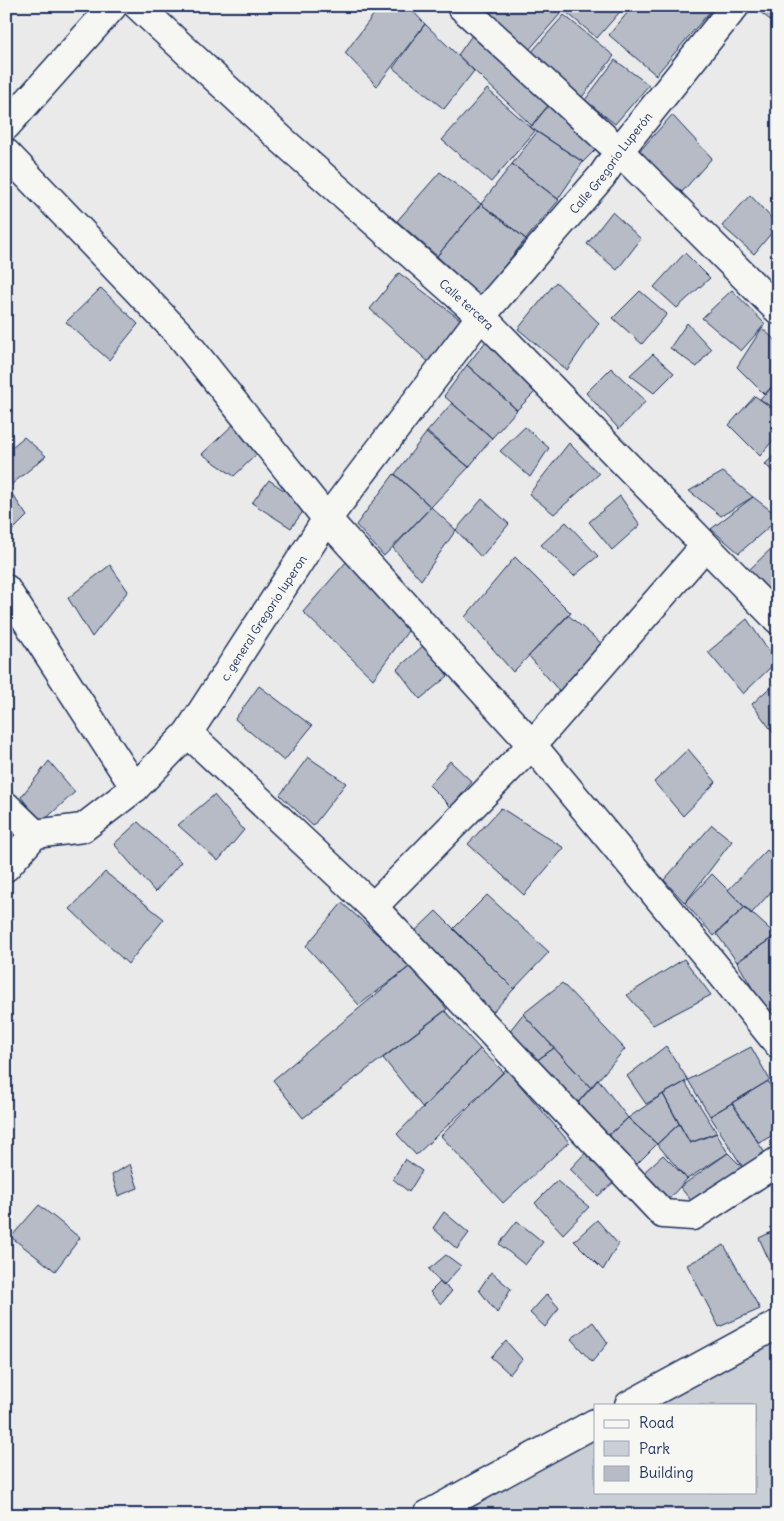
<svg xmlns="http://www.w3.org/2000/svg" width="784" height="1521" viewBox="0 0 784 1521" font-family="Delius,sans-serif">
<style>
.green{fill:#caced5;stroke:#727e9a}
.building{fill:#b6bbc6;stroke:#1b2f5e}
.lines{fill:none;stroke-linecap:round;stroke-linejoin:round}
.minor-casing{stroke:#1b2f5e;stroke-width:31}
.major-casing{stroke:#1b2f5e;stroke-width:31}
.minor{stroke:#f6f6f2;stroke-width:28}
.major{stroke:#f6f6f2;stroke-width:28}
.labels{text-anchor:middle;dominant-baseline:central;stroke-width:4;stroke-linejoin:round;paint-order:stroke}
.street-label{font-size:12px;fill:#1b2f5e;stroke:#f6f6f2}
</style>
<rect width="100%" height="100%" fill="#e9eae9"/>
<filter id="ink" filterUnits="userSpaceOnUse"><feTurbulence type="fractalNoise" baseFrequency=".02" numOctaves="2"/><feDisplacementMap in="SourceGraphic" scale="10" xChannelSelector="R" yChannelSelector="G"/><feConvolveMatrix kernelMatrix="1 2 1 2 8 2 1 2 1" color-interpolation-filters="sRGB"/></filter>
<g filter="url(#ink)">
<path class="green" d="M778,1324V1515H428L595,1423V1492H755V1405H629Z"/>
<path class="building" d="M380,6H408L425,24L377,86L345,53Z
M478,6H496L488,16Z
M496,6H553L561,13L527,52L489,15Z
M559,6H625L597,38Z
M633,6H707L712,9L656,75L609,35Z
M765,6H778V26L760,12Z
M564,15L614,56L579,101L529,55Z
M425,24L474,71L444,109L393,68Z
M475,31L552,101L532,126L458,55Z
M615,60L649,85L615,124L585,100Z
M487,89L535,131L491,182L442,140Z
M552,101L602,143L583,162L530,127Z
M672,115L712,158L682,192L637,154Z
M537,132L583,162L558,199L512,164Z
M512,164L559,200L526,239L481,204Z
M440,172L481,204L437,256L397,221Z
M750,195L778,225L754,254L722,226Z
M481,204L526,239L480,296L437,256Z
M612,212L641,239L617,270L587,244Z
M685,253L710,278L677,308L654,287Z
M399,273L465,323L432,365L370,309Z
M556,282L599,323L567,370L518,329Z
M101,288L138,324L109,360L66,322Z
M732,290L765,324L741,351L702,318Z
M640,291L667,314L642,344L613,318Z
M687,323L711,349L697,367L670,348Z
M762,328L778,343V380L765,395L737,367Z
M487,340L539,388L517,410L467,365Z
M653,354L674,373L654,393L630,375Z
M467,365L517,410L492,438L444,396Z
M611,368L646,401L619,429L586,393Z
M778,380V412L760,399Z
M755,396L778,412V434L760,456L729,425Z
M452,403L492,438L469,467L426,433Z
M237,421L264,447L234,476L202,454Z
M525,427L549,448L530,477L500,451Z
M427,432L469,467L431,507L395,474Z
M24,437L46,456L6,489V452Z
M569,443L599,474L554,514L529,494Z
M778,452V477L765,464Z
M723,472L753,497L721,516L689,491Z
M394,474L431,507L384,556L356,525Z
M269,480L307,506L291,528L252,503Z
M8,488L27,516L6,537V489Z
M620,496L640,525L612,550L589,522Z
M753,497L778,516V519L739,553L711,529Z
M482,499L509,524L481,557L456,530Z
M431,507L456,530L421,580L393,548Z
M566,522L598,556L574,576L541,545Z
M778,542V603L748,571Z
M515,557L571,613L513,672L465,617Z
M347,561L408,631L373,679L303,612Z
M110,565L128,591L92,637L68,598Z
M568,615L601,643L560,692L529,656Z
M747,619L776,662L743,694L708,652Z
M424,645L448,676L420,699L397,669Z
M778,680V739L752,704Z
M259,686L312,726L284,761L235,719Z
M688,749L716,782L683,816L654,782Z
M308,757L346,783L313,826L280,795Z
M49,761L75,792L41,823L21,797Z
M450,761L472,782L451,807L429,785Z
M214,795L244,830L218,861L178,825Z
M501,808L564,848L524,895L468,844Z
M138,822L181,862L155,892L114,844Z
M712,825L732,841L685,903L664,880Z
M767,850L778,860V884L751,914L728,890Z
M105,872L164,919L128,964L70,909Z
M712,874L745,907L714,936L685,903Z
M487,895L549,952L514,989L453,929Z
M342,903L412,965L359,1005L306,946Z
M745,907L776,935L737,962L716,933Z
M436,911L514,989L491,1014L411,935Z
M778,934V1006L767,1013L737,962Z
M684,959L711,995L653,1025L627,995Z
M410,966L447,1009L303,1118L273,1080Z
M562,983L625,1049L591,1088L523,1014Z
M445,1011L480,1049L423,1108L383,1058Z
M523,1014L554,1048L536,1061L508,1033Z
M666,1046L688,1080L646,1104L627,1076Z
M751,1047L770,1080L710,1116L688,1080Z
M554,1048L591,1088L577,1104L536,1061Z
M480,1049L504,1072L416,1155L397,1134Z
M506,1069L569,1142L503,1203L441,1136Z
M598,1079L628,1118L608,1136L578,1102Z
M768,1081L778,1101V1132L759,1143L732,1103Z
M685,1082L717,1133L690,1143L663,1094Z
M663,1094L679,1124L657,1144L628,1118Z
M732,1103L765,1153L744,1169L710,1116Z
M628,1118L657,1144L636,1165L608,1136Z
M679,1124L690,1143L716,1133L728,1153L687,1179L657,1144Z
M588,1150L614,1182L598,1196L570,1169Z
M728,1153L745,1170L693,1203L680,1187Z
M663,1155L687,1179L668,1200L642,1174Z
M405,1159L422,1171L409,1192L393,1179Z
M130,1164L138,1188L118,1196L112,1175Z
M557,1181L589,1207L563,1234L535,1203Z
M39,1205L80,1238L55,1271L11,1237Z
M444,1212L469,1233L457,1249L433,1228Z
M597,1220L618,1244L603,1270L574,1241Z
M517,1221L543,1242L525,1265L499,1244Z
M778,1229V1280L759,1238Z
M724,1245L760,1309L719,1327L687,1265Z
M446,1255L461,1266L443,1286L429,1269Z
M491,1272L511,1289L497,1313L479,1290Z
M440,1282L452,1291L441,1304L430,1292Z
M547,1294L559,1308L545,1327L530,1313Z
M593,1322L608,1343L592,1362L571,1339Z
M506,1341L522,1359L510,1374L491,1357Z"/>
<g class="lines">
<g class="minor-casing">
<g id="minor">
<path id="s1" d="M138,6L282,140L481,316L778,620"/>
<path d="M461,6L619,151L778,310"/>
<path d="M6,126L113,6"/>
<path d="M6,153L181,336L327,519L532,745L720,972L778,1044"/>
<path d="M6,589L135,788"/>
<path d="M188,733L373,907L663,1214L693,1216L778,1161"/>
<path d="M6,806L35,834"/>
<path id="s2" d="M6,867L35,834L83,828L135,788L188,733L327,519L481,316L602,176L619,151L735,6"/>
<path d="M373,907L532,745L705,546"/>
</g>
</g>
<g class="major-casing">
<path id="major" d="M629,1405L778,1324
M427,1515L595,1423"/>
</g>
<use href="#minor" class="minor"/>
<use href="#major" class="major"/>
</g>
</g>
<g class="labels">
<g class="street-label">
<text stroke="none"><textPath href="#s2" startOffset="945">Calle Gregorio Luperón</textPath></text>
<text stroke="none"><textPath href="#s1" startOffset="444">Calle tercera</textPath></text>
<text stroke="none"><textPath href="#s2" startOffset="372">c. general Gregorio luperon</textPath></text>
</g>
</g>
<rect width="784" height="1521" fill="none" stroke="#f6f6f2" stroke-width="25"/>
<rect x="12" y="12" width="759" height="1496" fill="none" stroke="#1b2f5e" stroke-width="2" filter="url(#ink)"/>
<rect x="594" y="1404" width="162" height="90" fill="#f6f6f2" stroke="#9ea6b7"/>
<rect x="604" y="1420" width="25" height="8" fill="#f6f6f2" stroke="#9ea6b7"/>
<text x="639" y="1428" font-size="15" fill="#1b2f5e">Road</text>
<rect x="604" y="1441" width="25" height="15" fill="#caced5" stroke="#9ea6b7"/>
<text x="639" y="1454" font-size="15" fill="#1b2f5e">Park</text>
<rect x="604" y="1466" width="25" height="15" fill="#b6bbc6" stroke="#9ea6b7"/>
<text x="639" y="1478" font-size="15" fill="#1b2f5e">Building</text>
</svg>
